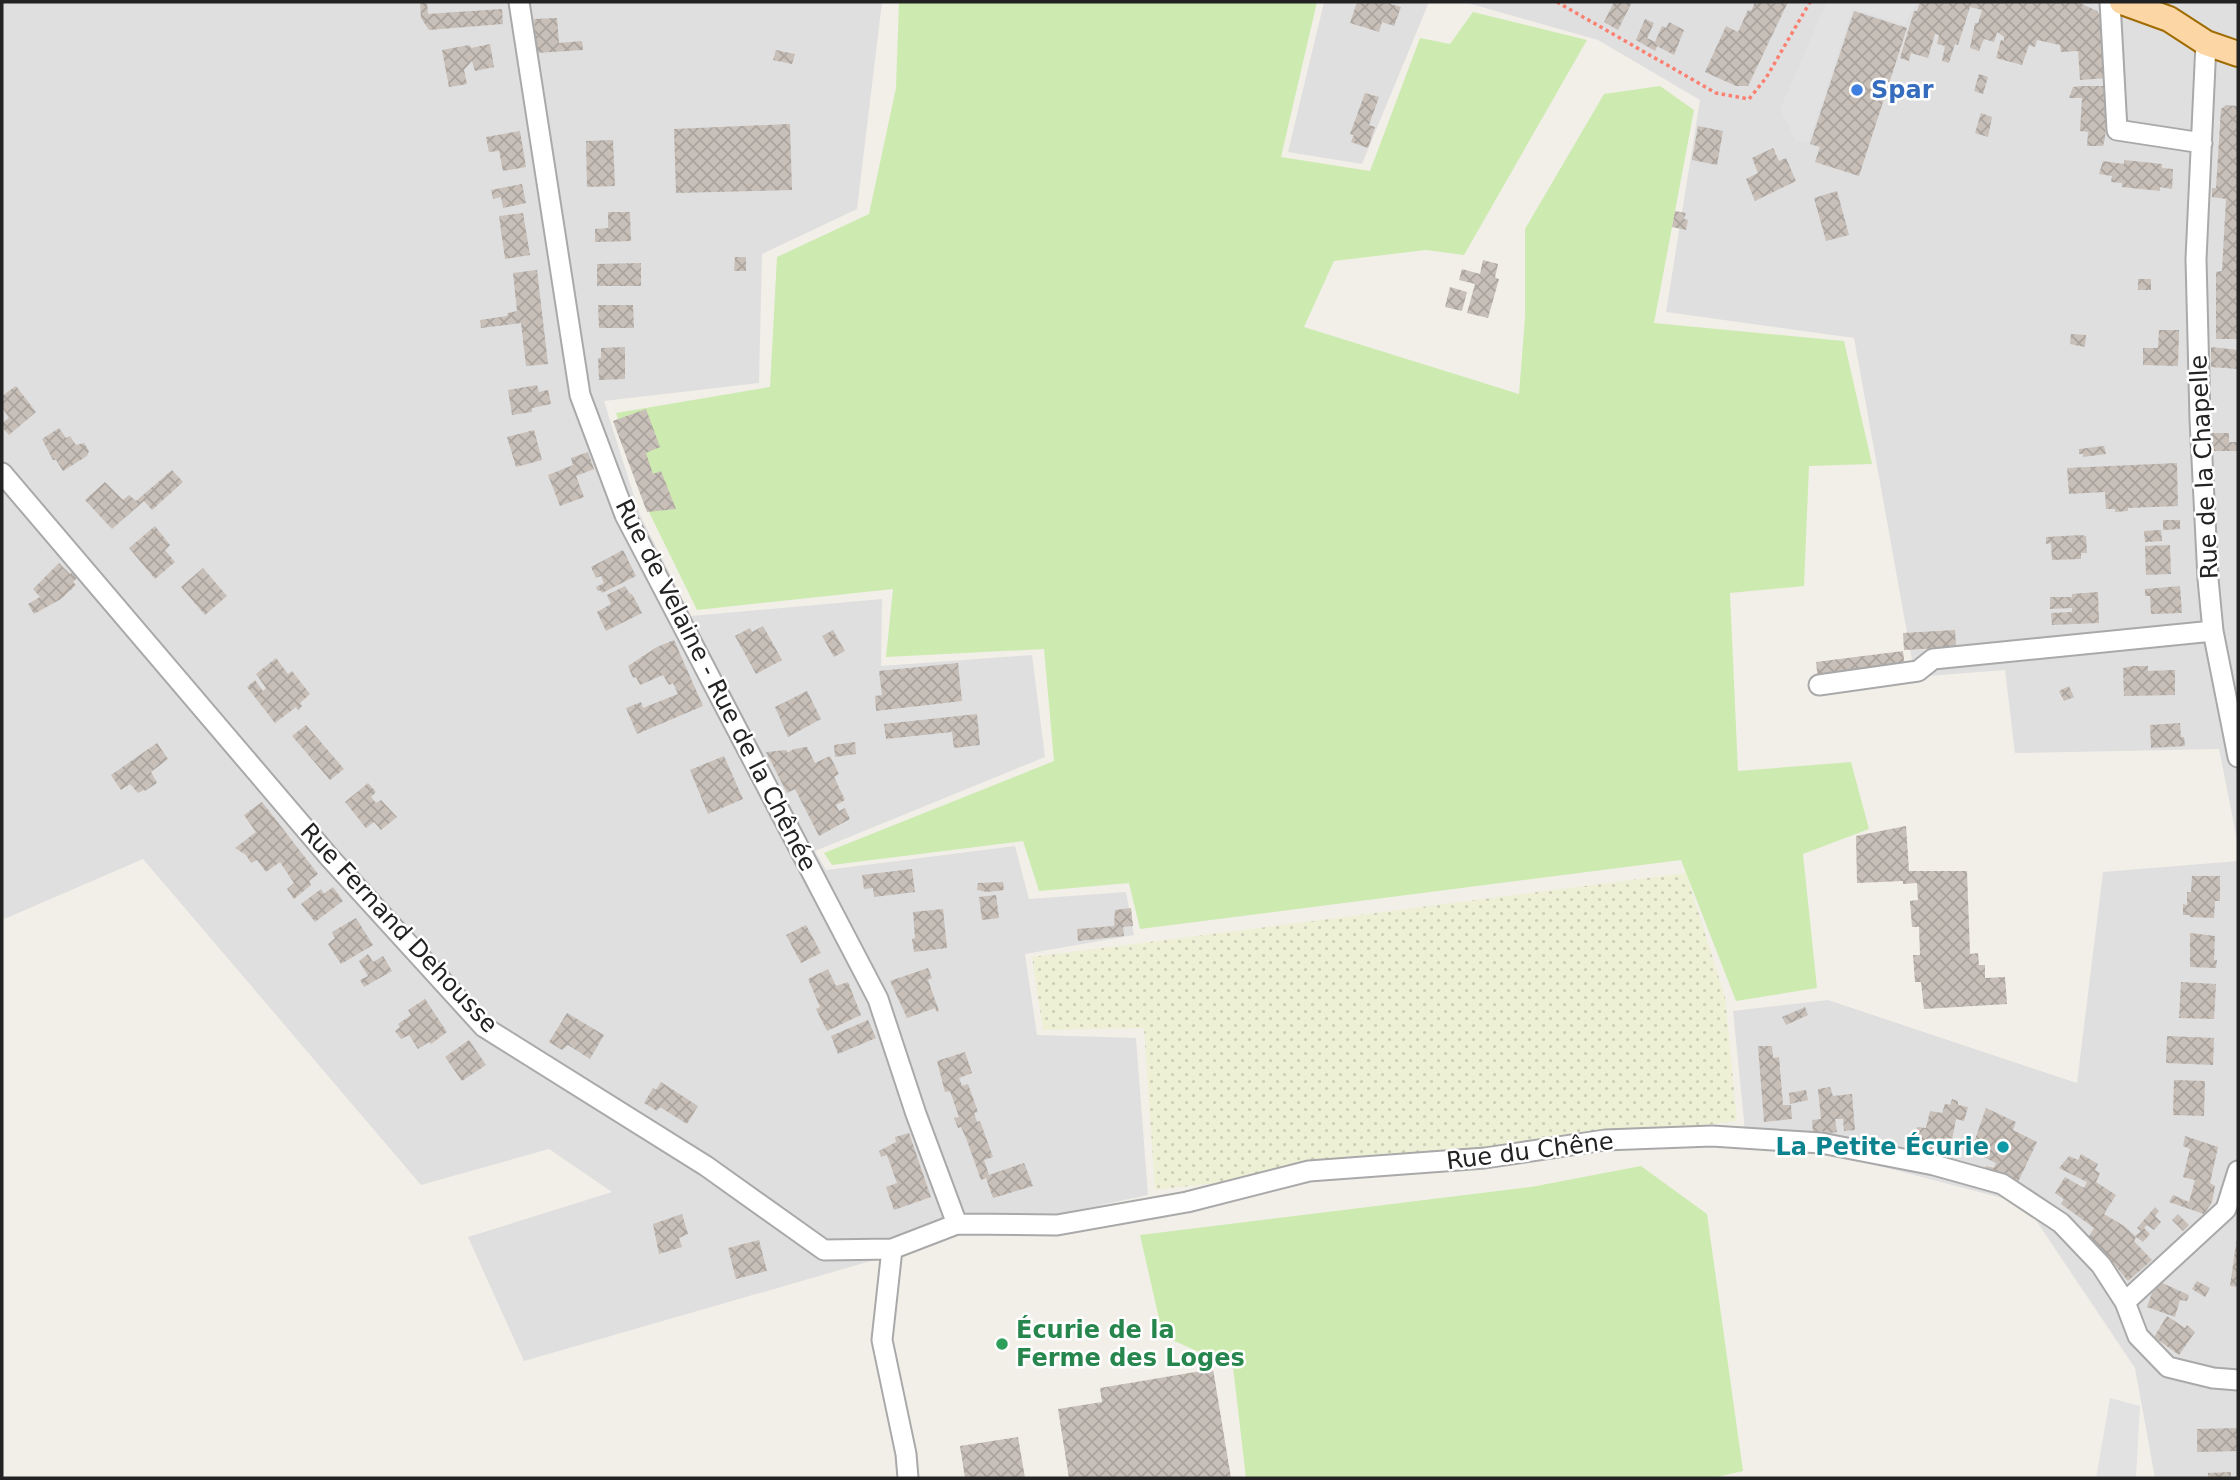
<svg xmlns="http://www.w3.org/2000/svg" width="2240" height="1480" viewBox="0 0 2240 1480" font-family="'DejaVu Sans',sans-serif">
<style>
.residential{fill:#e0dfdf}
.farmland{fill:url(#farmland-dots)}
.grass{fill:#cdebb0}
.parking{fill:#e2e2e2}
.building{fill:url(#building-cross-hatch)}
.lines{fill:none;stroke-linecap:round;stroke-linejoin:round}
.minor-casing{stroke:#a9a9a9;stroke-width:23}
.major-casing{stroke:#a06b00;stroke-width:28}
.path{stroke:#fa8072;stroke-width:3.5;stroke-dasharray:3.5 3.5;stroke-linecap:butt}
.minor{stroke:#fff;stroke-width:19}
.major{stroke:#fcd6a4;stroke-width:24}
.shop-dot{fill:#3f7fe0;stroke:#fff;stroke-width:2.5}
.culture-dot{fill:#0f9aa8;stroke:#fff;stroke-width:2.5}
.leisure-dot{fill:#2e9e5b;stroke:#fff;stroke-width:2.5}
.labels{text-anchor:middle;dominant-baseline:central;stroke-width:5;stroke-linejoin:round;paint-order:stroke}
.shop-label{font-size:24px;font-weight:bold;fill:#366cbe;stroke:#fff;text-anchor:start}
.street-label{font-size:24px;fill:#222;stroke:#fff}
.culture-label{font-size:24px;font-weight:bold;fill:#0d838f;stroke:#fff;text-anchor:end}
.leisure-label{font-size:24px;font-weight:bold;fill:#27864d;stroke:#fff;text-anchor:start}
</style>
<defs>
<pattern id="farmland-dots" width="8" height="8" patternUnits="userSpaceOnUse" patternTransform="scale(1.75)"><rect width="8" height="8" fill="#eef0d5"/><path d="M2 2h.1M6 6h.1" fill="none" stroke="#ccceb7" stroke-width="1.8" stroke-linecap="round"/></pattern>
<pattern id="building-cross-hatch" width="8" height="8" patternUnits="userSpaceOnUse" patternTransform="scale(1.75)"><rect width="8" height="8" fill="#c7bfb8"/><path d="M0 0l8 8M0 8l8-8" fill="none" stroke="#aba49e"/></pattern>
</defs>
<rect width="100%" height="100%" fill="#f2efe9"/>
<path class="residential" d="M2,2H882L857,209L762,254L759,383L604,401L640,515L691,616L882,599L881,666L1032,655L1045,757L815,851L826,870L1015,846L1029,899L1126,892L1134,935L1025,954L1037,1035L1136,1038L1148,1195L961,1235L524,1361L468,1237L612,1192L549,1149L421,1185L143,859L2,920Z
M1324,2H1429L1362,164L1288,152Z
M1464,2H2238V845L2219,749L2015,753L2005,670L1915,677L1854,338L1666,312L1700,100L1598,40Z
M2238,861V1478H2155L2135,1368L2025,1204L1745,1131L1733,1011L1828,1000L2077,1083L2103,872Z"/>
<path class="farmland" d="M1686,873L1725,997L1737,1121L1155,1190L1144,1028L1043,1030L1032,957Z"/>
<path class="grass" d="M899,2H1317L1281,157L1370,171L1420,38L1450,44L1473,12L1587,40L1464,255L1426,250L1334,261L1304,327L1519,394L1525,317V229L1604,94L1660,86L1694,110L1654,323L1844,341L1872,464L1809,466L1804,586L1730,593L1738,771L1851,762L1869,829L1803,854L1817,988L1736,1001L1681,860L1140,929L1129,883L1039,891L1023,841L832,865L824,853L1054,761L1044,649L886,657L893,589L697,610L646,506L616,413L770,387L777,257L869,214L896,88Z
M1641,1166L1707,1214L1743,1471L1713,1478H1246L1233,1367L1163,1336L1140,1235L1531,1187Z"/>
<path class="parking" d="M1827,2H1916L1905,25L1853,8L1808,143L1796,141L1780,109Z
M2110,1398L2140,1406L2136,1478H2096Z"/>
<path class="building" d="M1357,2H1391L1390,4L1401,7L1394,26L1382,22L1379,32L1350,23Z
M1614,2H1632L1618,30L1604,22Z
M1755,2H1788L1748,86H1736L1705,72L1726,26L1738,32L1748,10L1751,11Z
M1920,2L2080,3L2097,11L2102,19L2108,78L2080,80L2078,51L2061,52L2060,45L2037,40L2035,47L2029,45L2022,65L1996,58L2001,40L2004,41V37L1997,32L1994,42L1984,39L1979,51L1970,48L1975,23H1978L1982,10L1970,7L1959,42L1958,45L1955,44L1949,63L1942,61L1945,46L1937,44L1939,35L1935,34L1928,58L1911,53L1909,61L1900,58L1914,11H1917Z
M420,3H427L428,14L502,9L503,24L429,30L421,18Z
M1854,11L1907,28L1859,176L1815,162L1820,147L1810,144Z
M557,18L559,43L582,41L583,50L536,53L534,19Z
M1645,19L1654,23L1647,38L1655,42L1662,26L1666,28L1669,22L1684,30L1674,55L1657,46L1655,51L1636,40Z
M490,44L494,67L475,71L472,61L464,70L467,84L449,87L442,50L469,45L471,48Z
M776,50L795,54L792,64L773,60Z
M1979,74L1988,77L1983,94L1974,91Z
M2082,86H2108L2105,138L2103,146H2087L2088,132L2080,131L2082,98H2069L2073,87Z
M1365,93L1379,97L1369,125L1375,127L1368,148L1351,142L1354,135L1350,134Z
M2226,105L2238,106V339H2216V272L2222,271L2226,199L2212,197V188H2216L2221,109Z
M1981,113L1992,117L1988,137L1975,133Z
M790,124L792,190L676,193L674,129Z
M1698,126L1723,131L1717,165L1692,160Z
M520,131L526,167L503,171L499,151L489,152L486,137Z
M613,140L615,186L587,187L586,141Z
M1773,148L1779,161L1786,158L1796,181L1755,201L1746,179L1758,173L1752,158Z
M2124,160L2162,164V168L2173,169L2172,189L2160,187V191L2122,187V183L2111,182L2112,176L2099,174L2103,161L2124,164Z
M522,184L526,203L503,208L501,197L493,199L491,190Z
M1837,191L1849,235L1826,241L1814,198Z
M1675,211L1686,213L1684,219L1688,220L1686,230L1672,227Z
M608,212H630L631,241L595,242V229L608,228Z
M523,213L530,255L505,259L499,216Z
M735,257H746V271H734Z
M1483,260L1498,264L1495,278L1499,279L1488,318L1467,313L1475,284L1459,280L1462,269L1480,274Z
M641,263V286H597V264Z
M537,270L548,364L526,366L521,323L481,328L480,320L507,316L508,313L517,311L513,273Z
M2138,279H2151V290H2138Z
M1450,287L1467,292L1462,311L1445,307Z
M598,305H633L634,328H599Z
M2159,330H2179L2178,366L2143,365V348H2158Z
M2071,334L2086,335L2085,347L2070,344Z
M625,347V379L599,380L598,358H601V348Z
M2211,347L2238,350V369L2211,367Z
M537,385L539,392L548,390L551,404L532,408V412L512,415L508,390Z
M16,386L36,412L9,435L2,427V423L9,418L2,407V396Z
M646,409L660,447L646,453L653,474L661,471L676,509L647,512L613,421Z
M59,428L66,438L70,436L76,445L84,443L89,451L87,456L63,471L56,460H53L42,439Z
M534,430L542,460L516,467L507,437Z
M2210,433H2229V442H2238V451H2208Z
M2104,446L2106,454L2083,457V454H2079V449Z
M588,452L594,469L576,476L584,497L560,506L548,475L573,465L571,458Z
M2177,463L2178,506L2128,508V511L2115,512V509H2106L2105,492L2069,494L2067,468Z
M172,470L183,482L152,510L144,501L112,529L85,500L105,482L123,500L129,495L136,501Z
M2163,520H2180V529L2163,530Z
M155,526L170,545L165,550L175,562L155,579L129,548Z
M2161,530L2162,541L2145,542L2144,531Z
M2081,535L2086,536L2087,553H2081V559L2052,560L2051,543L2046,544V537Z
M2170,545L2171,574L2146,575L2145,546Z
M623,550L636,576L602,593L600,590L598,591L596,587L604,583L601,576L596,578L591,567Z
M59,563L70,574L74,571L79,576L73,582L76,585L61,599L34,614L28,604L40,597L33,589Z
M203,568L227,596L205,615L181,587Z
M625,586L630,594H632L642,613L606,631L597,612L611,604L607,595Z
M2180,586L2182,613L2151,614L2150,596H2145V589Z
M2098,592L2099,623L2052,625L2051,613L2072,612V608L2050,609V597H2072V594Z
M763,626L782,660L756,674L735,636L750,628L752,632Z
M833,630L845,651L834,657L822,636Z
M1955,630L1956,647L1904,650L1903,633Z
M674,640L703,706L637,734L626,708L641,702L643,708L678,694L673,683L669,685L663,675L640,685L636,677L633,678L628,666L657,647Z
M1903,651L1905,669L1818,680L1816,662Z
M276,658L288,674L292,671L310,694L300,703L302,706L298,710L296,707L275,723L247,687L255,680L263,691L266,688L256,674Z
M958,663L962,701L876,711L875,696L882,695L879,671Z
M2133,666H2148V671L2175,670V695L2124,696L2123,668Z
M2069,686L2074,697L2064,701L2059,691Z
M807,691L821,719L788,737L775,707Z
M977,714L980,745L954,748L952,732L886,739L884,724Z
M2180,723L2181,737H2184L2185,746L2151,748L2150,725Z
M306,725L344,769L330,780L292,736Z
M855,742L856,754L835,757L834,745Z
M157,743L168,759L151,772L157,783L145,791L144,790L138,793L130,784L121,790L111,775Z
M807,747L815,763L830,756L839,774L834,777L845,800L836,805L839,811L845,808L850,819L819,836L795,789L787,793L766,752L787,750V753L794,749Z
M724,756L743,799L708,814L690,770Z
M368,783L376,792L371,797L376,803L381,800L397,817L381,830L374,822L366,828L345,802Z
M262,802L318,874L309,881L311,885L294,899L287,889L294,883L280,862L266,872L257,860L251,863L246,855L235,848L256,832L244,815Z
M1906,826L1909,871H1967L1970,954L1978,953L1979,965H1985V978L2005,977L2007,1004L1924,1009L1921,982H1915L1913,955H1920L1919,927H1912L1910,901L1918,900L1917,883L1903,884V881L1857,883L1856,836Z
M912,869L915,892L874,897L873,888L864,889L862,875Z
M2192,876H2220V901H2215L2214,918L2190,917V915H2183V904L2187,905V892H2191Z
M1003,882L1004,890L987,892L977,890L978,883Z
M333,887L343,901L315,922L301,904L321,889L324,894Z
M996,895L999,918L982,920L979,897Z
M1131,908L1133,926L1123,927L1124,936L1078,941L1077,929L1114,926L1115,910Z
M943,909L947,948L914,952L912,939L915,938L913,912Z
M356,918L373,945L341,964L328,944L335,938L332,932Z
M806,925L821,953L801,963L786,935Z
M2190,933L2215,936L2214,960H2217L2216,968L2190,967Z
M368,954L373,962L383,956L392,971L364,987L360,980L368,976L359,961Z
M928,968L932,978L928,980L939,1011L937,1012L935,1008L907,1018L890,981Z
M828,969L836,986L848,982L861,1015L827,1031L816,1009L820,1007L808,979Z
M2181,982L2216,984L2214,1019L2179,1018Z
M425,999L447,1032L431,1044L429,1042L418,1049L409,1035L401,1039L395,1031L400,1027L398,1024L411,1015L408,1010Z
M1805,1007L1808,1015L1786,1025L1782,1017Z
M567,1013L604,1035L590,1059L568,1045L562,1050L549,1042Z
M868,1020L876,1038L838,1054L831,1036Z
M2167,1036L2214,1038L2213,1065L2166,1063Z
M469,1040L486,1065L462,1081L445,1057Z
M1758,1046H1772L1773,1058L1779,1057L1783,1105H1791L1792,1119L1764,1122Z
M965,1052L972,1073L959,1078L962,1086L968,1084L978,1112L974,1113L977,1122L980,1121L993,1157L984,1160L989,1175L1024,1163L1033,1186L993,1198L986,1178L981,1180L966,1138L961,1127L958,1128L954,1118L959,1117L950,1091L945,1092L937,1061Z
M2174,1080L2205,1081L2204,1116L2173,1115Z
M661,1082L698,1106L687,1124L660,1107L657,1111L644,1103L653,1088L656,1090Z
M1830,1087L1833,1096L1852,1094L1855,1130L1844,1131L1843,1119H1835L1837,1132L1823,1134V1131L1813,1133L1812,1120L1821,1119L1818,1089Z
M1806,1090L1808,1100L1790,1104L1789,1093Z
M1952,1099L1958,1101V1105L1968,1107L1964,1121L1956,1119L1948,1160L1912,1153L1917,1127L1926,1128L1930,1111L1942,1113L1945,1104L1950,1105Z
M1986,1108L2016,1122L2013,1130L2037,1142L2018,1182L1984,1170L1986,1166L1994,1168L1996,1163L1971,1151Z
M909,1133L931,1197L894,1210L886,1187L897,1183L887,1155L881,1157L879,1151L896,1142L895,1137Z
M2185,1136L2218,1147L2210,1183L2215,1186L2212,1202L2204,1214L2169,1202L2173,1195L2189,1202L2195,1180L2183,1177L2190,1149L2183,1146Z
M2081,1154L2098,1164L2095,1170L2100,1173L2096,1182L2116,1195L2104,1214L2124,1226L2135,1236L2141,1231L2137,1228L2155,1207L2159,1211L2155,1216L2161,1222L2154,1230L2147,1225L2144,1228L2150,1234L2143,1242L2136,1237L2134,1241L2152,1260L2128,1281L2104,1252L2087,1240L2094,1228L2061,1204L2064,1199L2055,1193L2065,1177L2084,1188L2087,1182L2059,1168L2069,1156L2078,1160Z
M682,1214L688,1234L679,1238L682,1247L659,1254L653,1224Z
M2178,1214L2189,1225L2183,1231L2172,1220Z
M2237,1237H2238V1287L2230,1286Z
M759,1240L767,1271L736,1279L728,1248Z
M2197,1281L2210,1288L2205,1297L2192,1289Z
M2162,1283L2189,1295L2187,1301L2180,1300L2175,1317L2147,1307L2152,1293Z
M2167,1316L2185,1328L2187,1325L2195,1332L2179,1355L2154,1337Z
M1213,1369L1231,1478H1069L1058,1409L1102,1402L1100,1388Z
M2238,1428V1451L2197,1452V1429Z
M1018,1437L1025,1478H965L960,1446Z
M2231,1472V1478H2208V1473Z"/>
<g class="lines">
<g class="minor-casing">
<path id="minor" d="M519,2L580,395L625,515L878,999L916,1114L957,1224
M2110,2L2117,130L2202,143
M2206,43L2196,259L2200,419L2208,579L2213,631L2238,757
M2,473L330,858L484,1027L706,1166L824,1250L892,1249L957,1224L1057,1225L1187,1202L1309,1171L1485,1158L1605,1140L1712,1136L1821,1143L1934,1165L2002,1184L2061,1223L2101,1265L2125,1302L2138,1336L2168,1367L2213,1378L2238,1380
M1819,685L1918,671L1933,659L2213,631
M892,1249L882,1340L906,1454L908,1478
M2125,1302L2226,1209L2238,1171"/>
</g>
<g class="major-casing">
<path id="major" d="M2122,2L2169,19L2206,43L2238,54"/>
</g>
<path class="path" d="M1557,2L1716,93L1749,99L1766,78L1810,2"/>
<use href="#minor" class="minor"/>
<use href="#major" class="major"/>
</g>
<circle class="shop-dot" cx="1857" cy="90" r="7"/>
<circle class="culture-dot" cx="2003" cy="1147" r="7"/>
<circle class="leisure-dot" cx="1002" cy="1344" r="7"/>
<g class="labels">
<g class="shop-label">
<text x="1871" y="90">Spar</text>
</g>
<g class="street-label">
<text transform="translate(2204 467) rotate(-93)">Rue de la Chapelle</text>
<text transform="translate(716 685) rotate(63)">Rue de Velaine - Rue de la Chênée</text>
<text transform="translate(399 928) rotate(47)">Rue Fernand Dehousse</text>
<text transform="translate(1530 1151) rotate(-7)">Rue du Chêne</text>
</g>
<g class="culture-label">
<text x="1989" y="1147">La Petite Écurie</text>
</g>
<g class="leisure-label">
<text x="1016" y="1330">Écurie de la<tspan x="1016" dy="28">Ferme des Loges</tspan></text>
</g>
</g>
<rect width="2240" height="1480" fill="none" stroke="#222222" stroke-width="7"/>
</svg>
